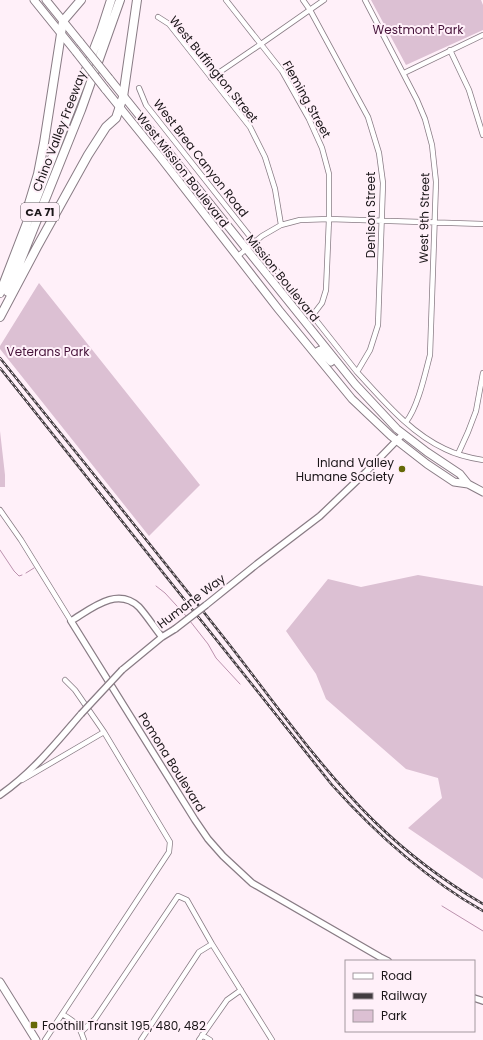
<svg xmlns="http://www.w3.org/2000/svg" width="483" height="1040" viewBox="0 0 483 1040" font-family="Poppins,sans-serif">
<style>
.green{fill:#dcc0d3}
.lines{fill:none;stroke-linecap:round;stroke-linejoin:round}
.stream{stroke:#bc92ae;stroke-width:1}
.minor-casing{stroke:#897c85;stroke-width:6}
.tertiary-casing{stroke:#897c85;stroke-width:8}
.primary-casing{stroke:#897c85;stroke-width:9}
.motorway-casing{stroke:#897c85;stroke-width:10}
.minor{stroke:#fff;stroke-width:4.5}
.tertiary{stroke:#fff;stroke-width:5.5}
.primary{stroke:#fff;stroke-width:7}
.motorway{stroke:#fff;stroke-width:8}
.rail-casing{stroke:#423c40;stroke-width:2.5}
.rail{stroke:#fff0f9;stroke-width:1;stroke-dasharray:3;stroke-linecap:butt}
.tertiary-bridge-casing{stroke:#897c85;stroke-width:8;stroke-linecap:butt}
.primary-bridge-casing{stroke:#897c85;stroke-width:9;stroke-linecap:butt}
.tertiary-bridge{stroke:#fff;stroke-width:5.5}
.primary-bridge{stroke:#fff;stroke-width:7}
.poi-dot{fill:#656807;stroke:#fff0f9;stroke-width:1.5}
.labels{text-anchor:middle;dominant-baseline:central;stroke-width:4;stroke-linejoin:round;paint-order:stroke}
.shield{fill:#fff0f9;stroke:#5f575c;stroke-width:1}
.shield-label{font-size:11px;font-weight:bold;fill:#1a1518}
.park-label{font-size:12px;fill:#46133a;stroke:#fff0f9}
.street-label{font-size:12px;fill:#1a1518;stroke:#fff0f9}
.poi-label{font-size:12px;fill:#1a1518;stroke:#fff0f9;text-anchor:end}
</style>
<rect width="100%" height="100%" fill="#fff0f9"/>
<path class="green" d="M371,0H481L483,5V30L406,65Z
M39,283L200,485L149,536L0,349V346Z
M0,431L5,475V487H0Z
M418,575L483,586V879L408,828L442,798L438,778L406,769L326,699L316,674L286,631L328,579L361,587Z"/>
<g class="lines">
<path class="stream" d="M0,550L14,571L19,576L22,575
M26,573L34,568
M156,586L165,593L187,617
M190,621L208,644L216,658L240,684
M442,906L483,931"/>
<g class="minor-casing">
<path id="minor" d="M226,0L282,71L309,119L322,148L329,174V219L326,290L322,303L312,316
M303,0L310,10L368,117L379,153L383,183L378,325L370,350L357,372
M365,0L417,100L425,119L432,145L436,182L430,355C425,374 418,407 406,422
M158,17L169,24L250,127L265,157L275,189L281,225
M450,50L469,90L483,135
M404,73L483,35
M211,78L261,44L324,0
M139,88L146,105L357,372C383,400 410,433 445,449C457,455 470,458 483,460
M238,256L262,236L281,225L300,220L329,219L483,224
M458,454L468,432L476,411L483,373
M0,510L21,540L71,621
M22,780L104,732
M62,1014C76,1022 79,1025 84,1040
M81,1032L95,1019L178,896L187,900L212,944L272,1040
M202,1035L210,1040
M45,1040L169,852L170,842L104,732L75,690L65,680
M141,1040L199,952L212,944
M199,1040L227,1000L241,990"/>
</g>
<g class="tertiary-casing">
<path id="tertiary" d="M206,605L257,564L320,516L366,472L403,434
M162,637C154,627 147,616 139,607C117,586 91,609 71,621L195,820L208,839L223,856L252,883L380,957L388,961
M122,670L162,637L175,629
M0,795C33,772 55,744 81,714
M474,998L483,1001"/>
</g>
<g class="primary-casing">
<path id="primary" d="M34,0L76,52
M46,0L80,42
M109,78L355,384L397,429L427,452L460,474L468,484
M105,89L160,157L279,310L352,399L391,436L427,464L454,482L468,484L483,492
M315,353L320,350L331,362
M0,982L36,1040"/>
</g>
<g class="motorway-casing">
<path id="motorway" d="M28,207L38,174L44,143L63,21L81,0
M8,292L81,110L120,0
M0,293L101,31L111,0
M0,317L37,247L88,155L106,127L116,118L123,97L137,0"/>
</g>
<use href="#minor" class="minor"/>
<use href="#tertiary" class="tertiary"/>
<use href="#primary" class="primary"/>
<use href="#motorway" class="motorway"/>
<g class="rail-casing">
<path id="rail" d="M0,358C74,450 148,541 221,634C271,697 317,765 375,822C407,853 444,881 483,904
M0,368L332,785C376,834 425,878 483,911"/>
</g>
<use href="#rail" class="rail"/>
<g class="tertiary-bridge-casing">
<path id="tertiary-bridge" d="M175,629L206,605
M81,714L122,670"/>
</g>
<g class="primary-bridge-casing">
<path id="primary-bridge" d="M80,42L109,78
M76,52L105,89"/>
</g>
<use href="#tertiary-bridge" class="tertiary-bridge"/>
<use href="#primary-bridge" class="primary-bridge"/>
</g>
<g class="poi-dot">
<circle cx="402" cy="469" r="4"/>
<rect x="30" y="1021" width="8" height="8" rx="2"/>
</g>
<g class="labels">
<rect class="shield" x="21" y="203" width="38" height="18" rx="3"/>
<g class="shield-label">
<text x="40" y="212">CA 71</text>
</g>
<g class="park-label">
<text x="418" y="29">Westmont Park</text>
<text x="48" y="351">Veterans Park</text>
</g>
<g class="street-label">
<text transform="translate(214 69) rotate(51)">West Buffington Street</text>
<text transform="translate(307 99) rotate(61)">Fleming Street</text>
<text transform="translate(59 131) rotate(-69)">Chino Valley Freeway</text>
<text transform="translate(201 158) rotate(52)">West Brea Canyon Road</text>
<text transform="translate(183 170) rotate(52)">West Mission Boulevard</text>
<text transform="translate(370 215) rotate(-90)">Denison Street</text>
<text transform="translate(424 218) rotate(-89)">West 9th Street</text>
<text transform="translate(283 278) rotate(51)">Mission Boulevard</text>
<text transform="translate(191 601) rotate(-37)">Humane Way</text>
<text transform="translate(172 762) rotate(58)">Pomona Boulevard</text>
</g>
<g class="poi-label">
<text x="394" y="462">Inland Valley<tspan x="394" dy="14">Humane Society</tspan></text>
<text x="42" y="1025" text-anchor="start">Foothill Transit 195, 480, 482</text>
</g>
</g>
<rect x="345" y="960" width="130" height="72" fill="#fff0f9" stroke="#a3989f"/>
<rect x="353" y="973" width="20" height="6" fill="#ffffff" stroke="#a3989f"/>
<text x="381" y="980" font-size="12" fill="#1a1518">Road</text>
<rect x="353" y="993" width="20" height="6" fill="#423c40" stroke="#a3989f"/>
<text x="381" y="1000" font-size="12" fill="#1a1518">Railway</text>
<rect x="353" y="1010" width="20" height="12" fill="#dcc0d3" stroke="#a3989f"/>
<text x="381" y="1020" font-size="12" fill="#1a1518">Park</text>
</svg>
